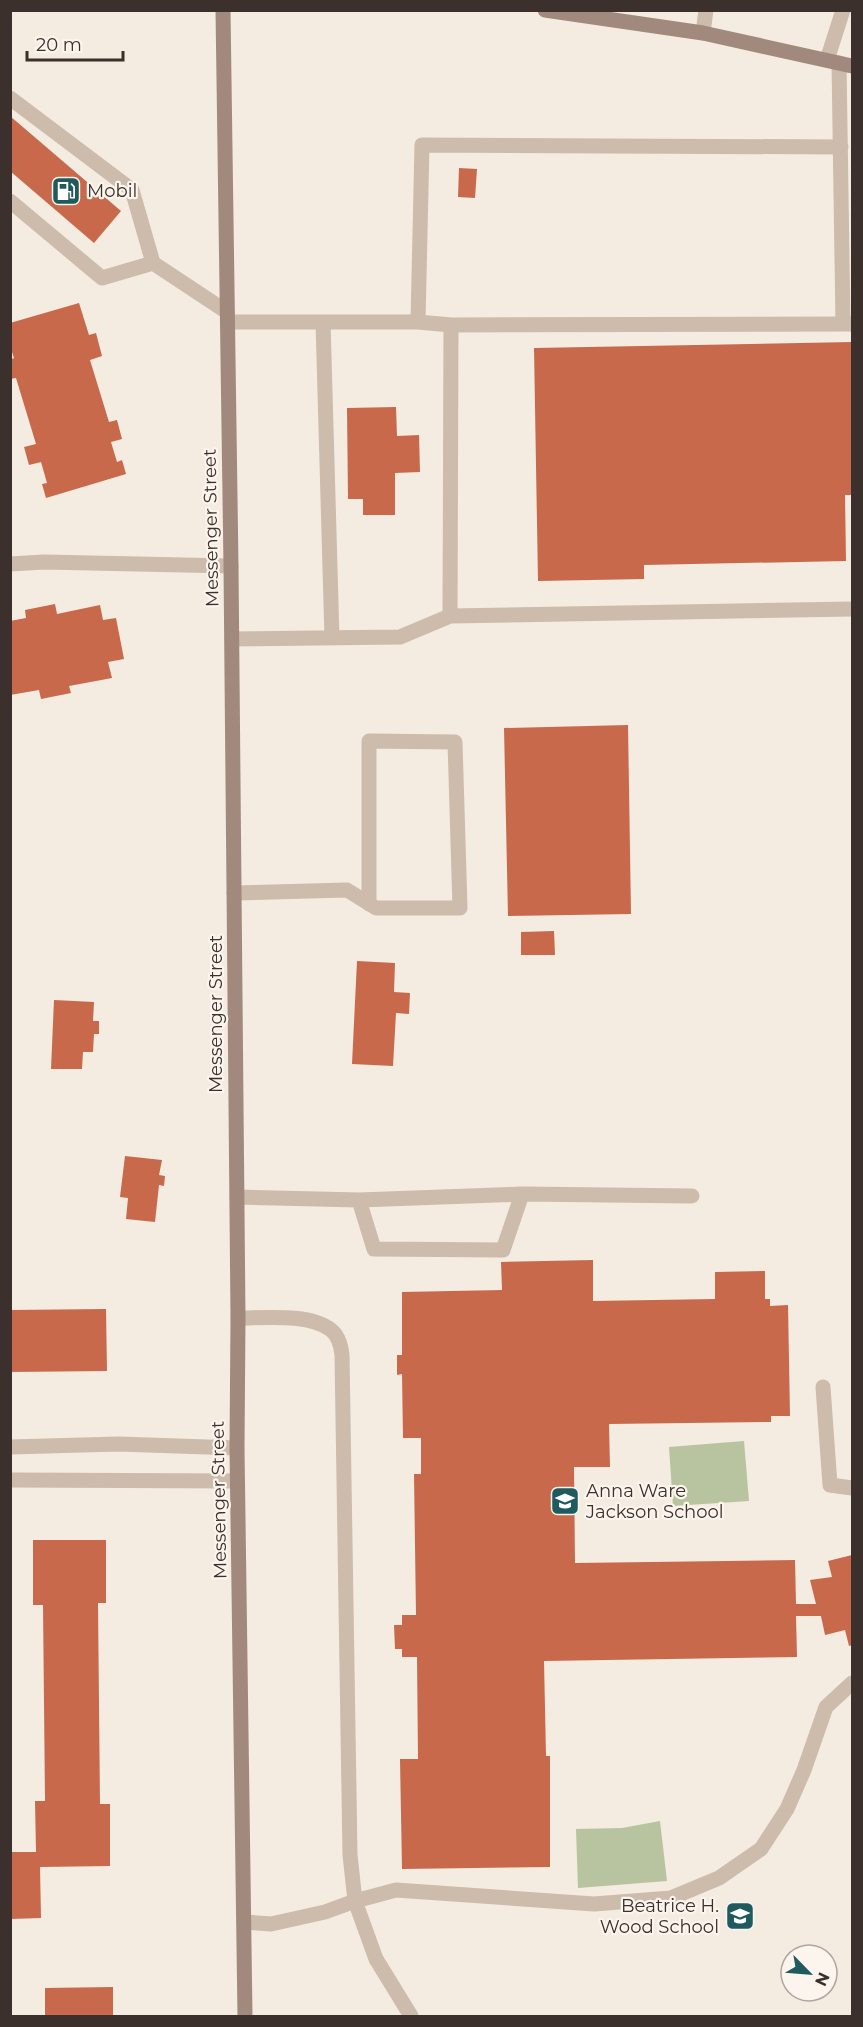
<svg xmlns="http://www.w3.org/2000/svg" width="863" height="2027" viewBox="0 0 863 2027" font-family="Montserrat,sans-serif">
<style>
.green{fill:#b8c4a0}
.building{fill:#c8694b}
.lines{fill:none;stroke-linecap:round;stroke-linejoin:round}
.service{stroke:#cdbbac;stroke-width:15}
.minor{stroke:#cdbbac;stroke-width:15}
.secondary{stroke:#a18a7d;stroke-width:15}
.labels{text-anchor:middle;dominant-baseline:central;stroke-width:4.5;stroke-linejoin:round;paint-order:stroke}
.poi-label{font-size:18px;fill:#3b302b;stroke:#fbf5ee;text-anchor:start}
.street-label{font-size:18px;fill:#3b302b;stroke:#fbf5ee}
</style>
<rect width="100%" height="100%" fill="#f4ebe1"/>
<path class="green" d="M744,1441L749,1501L673,1506L669,1447Z
M660,1821L667,1881L578,1888L576,1829L622,1828Z"/>
<path class="building" d="M10,116L121,211L94,243L10,171Z
M459,168L477,169L475,198L458,197Z
M79,303L89,335L96,333L102,356L90,360L109,422L117,420L122,439L111,442L117,462L122,460L126,474L46,498L42,484L47,483L41,462L29,465L24,447L36,444L16,378L10,379V360L14,358L10,346V323Z
M852,342V495H845L846,561L644,565V579L538,581L534,348Z
M396,407L397,436L419,435L420,472L395,473V515H363V499H348L347,408Z
M55,604L57,614L100,605L103,620L116,618L124,659L108,662L112,678L69,686L71,693L41,699L39,690L10,695V621L26,618L25,610Z
M628,725L631,914L508,916L504,728Z
M554,931L555,955H521V932Z
M357,961L395,963L394,992L410,993L409,1014L396,1013L393,1066L352,1064Z
M54,1000L94,1002L93,1021H99V1034H94L93,1052H83L82,1069H51Z
M125,1156L162,1160L159,1175L165,1176L164,1186L159,1185L155,1222L126,1219L128,1198L120,1197Z
M593,1260V1301L715,1299V1272L765,1271V1299H770V1306L788,1305L790,1416H771V1422L609,1424L610,1467H574L575,1563L795,1560L796,1604H816L810,1580L832,1577L828,1561L852,1555V1645L849,1646L845,1630L825,1635L821,1616H796L797,1657L544,1661L546,1756H550V1867L402,1869L400,1759H418L417,1657H402V1649H395L394,1625H402V1615H416L414,1474H421V1438H403L402,1374L397,1375V1355H402V1292L502,1290L501,1262Z
M106,1309L107,1371L10,1372V1310Z
M33,1540H106V1603H98L100,1804H110V1866L40,1867L41,1918L10,1919V1852H36L35,1801H45L43,1605H33Z
M113,1987V2016H45V1988Z"/>
<g class="lines">
<path class="service" d="M703,33L706,10
M839,63L843,324
M10,98L132,190L153,263L227,312
M10,201L102,278L153,263
M228,322H418L422,145L841,147
M323,322L332,638
M418,322L451,325
M852,324L451,325L450,616L852,609
M232,639L400,637L450,616
M234,893L347,890L376,908H460L455,742L369,741V904
M237,1197L359,1200L522,1194L692,1196
M359,1200L374,1249L503,1250L522,1194
M238,1318C264,1318 310,1313 331,1330C339,1336 341,1346 342,1355L350,1855L355,1901L376,1959L411,2016
M823,1387L830,1485L852,1488
M244,1922L271,1924L325,1912L355,1901L396,1890L594,1904L671,1898L719,1878L761,1849L787,1809L804,1770L826,1707L852,1683"/>
<path class="minor" d="M827,60L843,10
M10,564L44,562L231,566
M10,1447L118,1444L237,1448
M10,1480L237,1481"/>
<path class="secondary" d="M223,10L231,566L238,1318L237,1448L245,2016
M545,10L703,33L852,66"/>
</g>
<defs>
<g id="fuel-square" transform="scale(1.5)"><rect x="-9" y="-9" width="18" height="18" rx="4" fill="#1f5a5e" stroke="#fbf5ee"/><path d="M-5.5-6h7V0h2V4h1.3V-2.5L3-4.5l.8-.8L6-3V5H2.5V1h-1V6h-7ZM-4.2-4.7v3.2H.2V-4.7Z" fill="#fff"/></g>
<g id="school-square" transform="scale(1.5)"><rect x="-9" y="-9" width="18" height="18" rx="4" fill="#1f5a5e" stroke="#fbf5ee"/><path d="M0-5L7-2L0 1L-7-2ZM-4 1L0 2.5L4 1V4Q0 6-4 4Z" fill="#fff"/></g>
</defs>
<g fill-rule="evenodd">
<use href="#fuel-square" x="66" y="191"/>
<use href="#school-square" x="565" y="1501"/>
<use href="#school-square" x="740" y="1916"/>
</g>
<g class="labels">
<g class="poi-label">
<text x="87" y="191">Mobil</text>
<text x="586" y="1491">Anna Ware<tspan x="586" dy="21">Jackson School</tspan></text>
<text x="719" y="1906" text-anchor="end">Beatrice H.<tspan x="719" dy="21">Wood School</tspan></text>
</g>
<g class="street-label">
<text transform="translate(211 528) rotate(-91)">Messenger Street</text>
<text transform="translate(216 1014) rotate(-90)">Messenger Street</text>
<text transform="translate(219 1500) rotate(-91)">Messenger Street</text>
</g>
</g>
<rect width="863" height="2027" fill="none" stroke="#3b302b" stroke-width="24"/>
<g transform="translate(809 1973) rotate(115)"><circle r="28" fill="#fbf5ee" stroke="#aea6a0" stroke-width="1.5"/>
<path d="M0-4.5L10 22L0 15L-10 22Z" fill="#1f5a5e"/>
<text y="-9" font-size="16" font-weight="bold" text-anchor="middle" fill="#3b302b">N</text>
</g>
<path d="M27 51v9h96v-9" fill="none" stroke="#3b302b" stroke-width="3"/>
<text x="36" y="51" font-size="18" fill="#3b302b" stroke="#fbf5ee" stroke-width="4.5" paint-order="stroke">20 m</text>
</svg>
